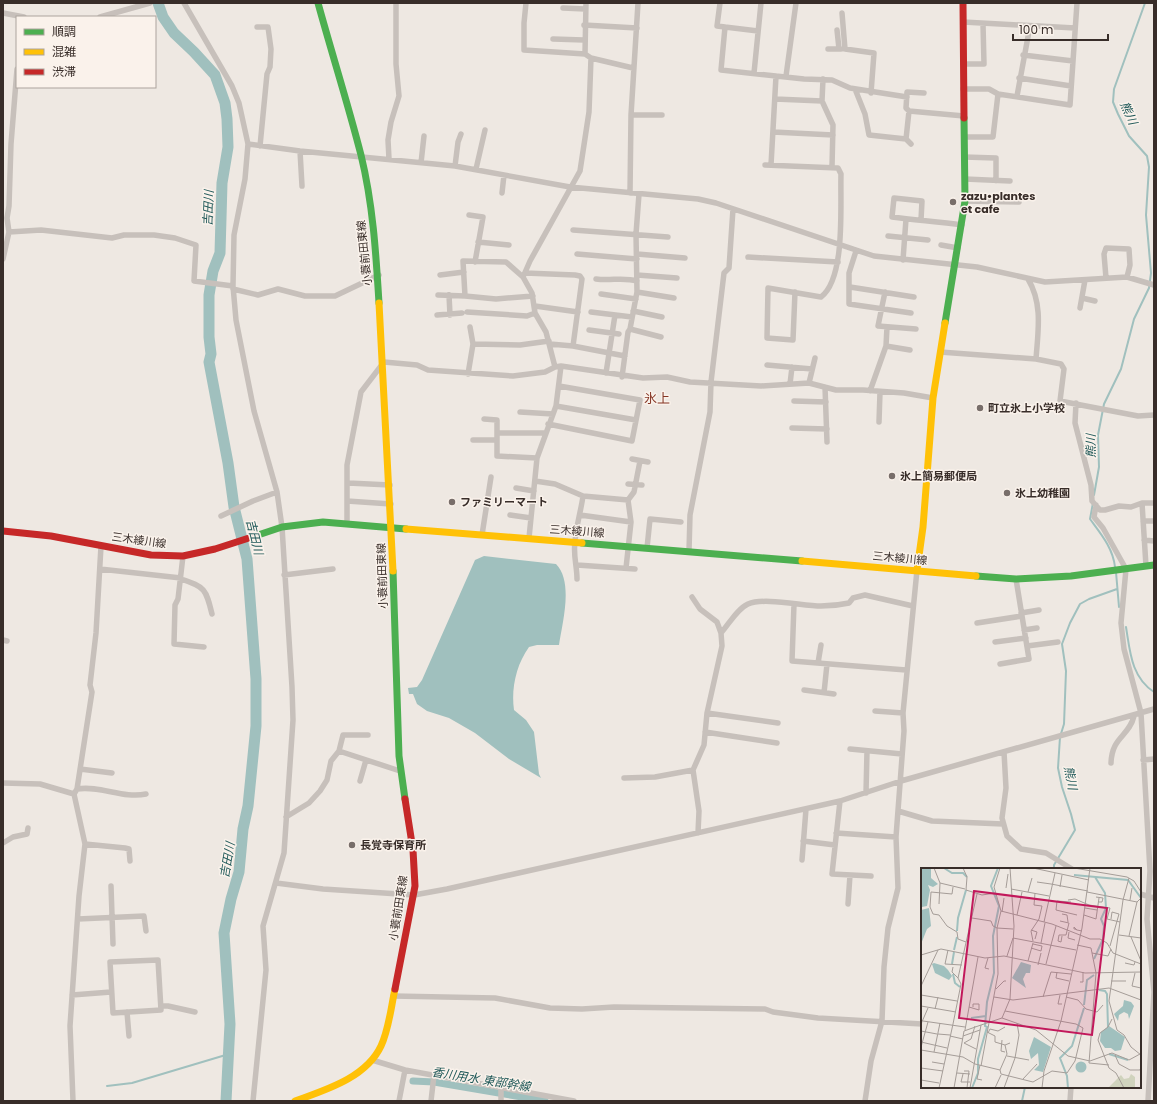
<svg xmlns="http://www.w3.org/2000/svg" width="1157" height="1104" viewBox="0 0 1157 1104" font-family="Poppins,'Noto Sans JP',sans-serif">
<style>
.water{fill:#a0c0be}
.lines{fill:none;stroke-linecap:round;stroke-linejoin:round}
.stream{stroke:#a0c0be;stroke-width:2}
.canal{stroke:#a0c0be;stroke-width:7}
.river{stroke:#a0c0be;stroke-width:11}
.street{stroke:#c7c0bb;stroke-width:5.5}
.fast{stroke:#4caf50;stroke-width:7}
.slow{stroke:#ffc107;stroke-width:7}
.jam{stroke:#c62828;stroke-width:7}
.poi-dot{fill:#786e6a;stroke:#faf2eb;stroke-width:1.5}
.labels{text-anchor:middle;dominant-baseline:central;stroke-width:3;stroke-linejoin:round;paint-order:stroke}
.poi-label{font-size:11px;font-weight:bold;fill:#382d29;stroke:#faf2eb;text-anchor:start}
.street-label{font-size:11px;fill:#382d29;stroke:#faf2eb}
.water-label{font-size:12px;font-style:italic;fill:#205959;stroke:#faf2eb}
.quarter-label{font-size:13px;fill:#853524;stroke:#faf2eb}
.inset-river{fill:none;stroke:#a0c0be;stroke-width:2}
.inset-road{fill:none;stroke:#a59d98;stroke-width:1}
.view{fill:#c2185b;fill-opacity:0.15;stroke:#c2185b;stroke-width:2}
.inset-edge{fill:none;stroke:#382d29;stroke-width:2}
</style>
<rect width="100%" height="100%" fill="#eee8e2"/>
<path class="water" d="M484,556L556,564C574,582 562,624 559,645H537L529,647C516,665 511,689 514,710L526,720L534,732L539,774L541,778L509,759L475,733L449,718L427,711L417,704L413,694H409L408,688L417,687L422,680L475,560Z"/>
<g class="lines">
<path class="stream" d="M1094,495L1099,467L1098,435L1104,404L1121,369L1134,319L1149,288L1151,273L1146,215L1149,167L1147,156L1129,136L1118,114L1113,102L1114,89L1145,3
M1093,503L1090,519C1101,534 1113,548 1115,567
M1116,572L1119,607
M1126,627C1130,651 1131,677 1154,692
M1054,869V865L1075,830L1071,814L1062,787L1058,768L1060,737L1064,724L1066,671L1062,644L1070,623L1080,604L1089,599L1117,589
M107,1086L132,1083L229,1054
M1022,1101L1025,1087"/>
<path class="canal" d="M413,1081L434,1082L545,1101"/>
<path class="river" d="M158,3L163,17L174,33L194,52L215,75L225,103L227,119L228,147L222,183L220,253L213,271L209,295V337L211,354L209,362L228,463L234,507L247,559L256,679V726L248,806L243,829L239,872L231,899L224,933L230,1024L226,1101"/>
<path class="street" d="M184,3L232,86L239,103L248,144L245,179L234,235L233,286L236,320L254,411L277,492L282,527L292,687L293,720L284,853L263,926L266,970L253,1101
M526,3L524,23V50L585,54L591,58L589,112L580,171L530,261L523,277L532,293L535,313L546,332L555,367
M720,3L717,26L725,27L721,70L804,79L832,80L850,88L907,97
M563,8L585,9
M3,13L24,17
M842,13L845,49L874,53L871,93
M100,17L150,3
M963,22L1075,28
M584,25L637,28
M257,27H268L271,49L270,67L267,74L260,146
M725,27L758,31
M837,30L839,49
M553,39L584,40
M828,49H841
M585,54L586,3
M1023,55L1073,61
M591,58L633,68
M963,64H984L983,24
M754,73L761,3
M786,76L796,3
M1019,78L1071,86
M855,89L865,114L869,135L906,139
M963,89H989L998,94L1070,105L1077,3
M1017,96L1030,26
M775,99L822,101L833,125L832,167
M822,101L823,79
M909,111L964,116
M631,115H662
M773,132L833,135
M964,137H993L998,94
M248,144L300,151L455,166L570,187L698,199L716,203L874,256L977,267L1045,282L1127,277L1154,285
M911,144L906,139L909,111L906,108L907,92L924,93
M300,151L302,186
M964,157L996,158V181
M389,159L388,140L391,122L399,96L396,64V3
M421,163L424,136
M765,165L838,168L841,174C840,205 846,278 821,297L768,288L767,338L793,340L795,292
M771,165L776,76
M455,166L458,142L461,134
M476,169L485,130
M965,179L1010,181
M502,193L504,175
M630,193L631,115L638,3
M965,201L1019,202
M469,215L483,217L475,262
M921,220L922,201L894,198L892,217C916,220 939,222 962,225
M573,230L668,237
M9,232L41,230L112,238L124,235H154L175,238L196,245L194,281L233,286
M888,236L928,240
M478,242L509,245
M941,245L958,248
M856,251L849,273V304L911,313
M577,254L637,259
M637,254L685,258
M748,257L838,262
M3,259L9,232L7,218L9,206L11,144L17,69
M903,260L906,219
M525,273L575,275L580,276L582,279L573,346
M440,275L464,272
M637,275L677,278
M1106,278L1104,254L1106,248L1129,249L1130,265L1127,277
M596,279C610,281 624,277 637,281
M1028,279C1043,304 1038,331 1036,359
M850,287L914,297
M233,289L258,295L278,289L305,296H335L379,275
M637,292L674,298
M885,292L878,326L916,329
M601,294L636,299
M438,295L465,296L496,299L533,296
M449,295L450,315
M465,296L463,261L506,262L523,277
M1082,298L1095,301
M535,306L578,312
M1080,308L1085,280
M633,311L662,317
M467,312L527,316L535,313
M591,312L632,317
M437,315L462,313
M630,329L661,337
M589,330L619,334
M473,344L520,345L549,341
M550,344L573,346L625,356
M886,346L910,350
M940,352L1036,359L1061,364L1064,369L1060,401L1138,416L1154,415
M767,365L812,369
M606,373L615,315
M468,374L473,344L470,327
M622,377L628,332L630,329L637,292L636,234L639,194
M809,383L815,358
M790,384L792,367
M825,387L827,442
M870,391L886,346L887,327
M794,401L826,402
M1076,403L1075,423L1091,485L1092,501L1100,510H1105L1119,506L1131,507L1142,503H1154
M556,406L636,420
M520,412L553,414
M484,419L497,420V456L537,458
M879,422L880,392
M548,424L632,441L640,400L559,386
M792,428L827,429
M497,433H545
M473,440H497
M632,459L648,462
M535,481L555,484L583,496L628,500
M348,483L390,485
M628,484L642,485
M516,488L534,491
M347,501L391,504
M1142,503L1146,566
M1096,505L1094,517L1103,528L1126,569L1121,623L1124,649L1141,713L1150,871L1147,919L1154,992L1148,1101
M510,515L531,518
M580,515L631,522
M221,516L253,501L277,492
M1143,521H1154
M347,524V465L361,392L384,362L417,365L428,370L513,376L545,372L555,367L561,366L643,378L667,377L690,382L761,386L809,383L836,390H863L904,393L933,398
M482,535L491,477
M529,538L537,458L556,406L561,366
M1144,540L1154,541
M647,548L650,519L681,522
M689,551L690,515L710,412L711,382L724,273L729,268L733,209
M183,556L178,599L175,605L174,644L204,647
M577,565L635,569
M626,568L631,522L628,500L634,492L640,461
M100,569L181,578
M284,575L333,569
M181,579C205,587 206,589 212,614
M577,579C577,566 573,555 575,542C576,526 581,511 583,496
M692,597L700,609L717,622L721,633L722,646L707,713L704,745L693,770L699,811L698,833
M794,604L792,661L906,670
M1021,613L1039,610
M977,623L1022,616
M1024,630L1037,628
M721,633C729,624 737,609 748,604C764,597 803,606 821,606C831,606 840,605 849,603L853,598L865,595L913,606
M3,640L7,641
M995,642L1026,638
M1027,646L1058,642
M818,663L821,645
M1000,664L1029,659L1016,579
M804,690L834,694
M824,693L827,664
M875,711L903,713
M707,713L778,723
M705,732L777,743
M850,749L902,754
M339,751L400,771
M1004,752L1006,788L1002,818L1007,836L1021,849L1046,853L1072,869
M1143,760L1154,759
M1111,763C1112,736 1129,737 1134,716
M80,769L112,773
M624,778L655,777L693,770
M360,781L366,760
M3,783L40,784L74,794
M77,789C100,785 123,799 146,794
M866,793L867,751
M840,801L832,874L871,876
M898,811L932,821L1003,824
M286,817L309,803L320,791L327,780L331,761L339,751L343,735H368
M836,833L896,837
M803,841L835,845
M3,843L13,837L27,834L28,828
M85,844L125,848L129,849L130,861
M802,860L806,809
M276,883L323,889L414,895L447,889L840,801L901,781L1154,709
M111,886L113,944
M1140,894L1154,898
M848,904L850,875
M78,919L144,916L146,931
M158,960L161,1010L113,1013L110,962Z
M72,995L111,992
M393,996L495,998L550,1008L582,1009L614,1007L765,1009L773,1012L818,1018L922,1024
M161,1006H168L195,1012
M127,1012L129,1036
M372,1060L405,1070L574,1101
M73,1101L70,1026L79,896L85,844L74,794L77,789L92,692L90,685L96,633L101,546
M399,1101L405,1070
M431,1101L434,1075
M501,1101V1088
M865,1101L871,1061L882,1021L884,967L888,928L898,888L896,837L904,731L903,713L917,570
M1070,1101L1071,1087"/>
<path class="fast" d="M318,3C332,54 348,104 361,155C373,204 376,254 379,303
M945,323L965,201L964,118
M252,537L282,527L323,522L406,529
M582,543L802,561
M393,571L399,756L405,799
M976,576L1016,579L1071,576L1154,565"/>
<path class="slow" d="M379,303L393,571
M406,529L582,543
M802,561L976,576
M917,570L923,527L933,398L945,323
M295,1101C325,1090 366,1078 381,1046C389,1029 391,1007 395,989"/>
<path class="jam" d="M963,3L964,118
M3,531L51,536L151,555L183,556L215,549L252,537
M395,989L415,886L413,850L405,799"/>
</g>
<g class="poi-dot">
<circle cx="953" cy="202" r="4"/>
<circle cx="980" cy="408" r="4"/>
<circle cx="892" cy="476" r="4"/>
<circle cx="1007" cy="493" r="4"/>
<circle cx="452" cy="502" r="4"/>
<circle cx="352" cy="845" r="4"/>
</g>
<g class="labels">
<g class="poi-label">
<text x="961" y="196">zazu•plantes<tspan x="961" dy="13">et cafe</tspan></text>
<text x="988" y="408">町立氷上小学校</text>
<text x="900" y="476">氷上簡易郵便局</text>
<text x="1015" y="493">氷上幼稚園</text>
<text x="460" y="502">ファミリーマート</text>
<text x="360" y="845">長覚寺保育所</text>
</g>
<g class="street-label">
<text transform="translate(364 253) rotate(-96)">小蓑前田東線</text>
<text transform="translate(577 531) rotate(4)">三木綾川線</text>
<text transform="translate(139 540) rotate(8)">三木綾川線</text>
<text transform="translate(900 558) rotate(5)">三木綾川線</text>
<text transform="translate(382 576) rotate(-92)">小蓑前田東線</text>
<text transform="translate(398 908) rotate(-81)">小蓑前田東線</text>
</g>
<g class="water-label">
<text transform="translate(1129 113) rotate(66)">熊川</text>
<text transform="translate(208 208) rotate(-88)">吉田川</text>
<text transform="translate(1090 446) rotate(-90)">熊川</text>
<text transform="translate(255 537) rotate(76)">吉田川</text>
<text transform="translate(1071 778) rotate(79)">熊川</text>
<text transform="translate(227 860) rotate(-80)">吉田川</text>
<text transform="translate(481 1079) rotate(9)">香川用水 東部幹線</text>
</g>
<g class="quarter-label">
<text x="657" y="398">氷上</text>
</g>
</g>
<g transform="translate(921 868)">
<rect width="220" height="220" fill="#eee8e2"/>
<path d="M210,206L214,209V220H187L200,207L203,211L208,210Z" fill="#d0d3bd"/>
<path d="M0,0H10V10L17,16L12,19L7,17L9,22L6,38L1,39ZM8,40L10,58L6,61L0,76V42ZM100,94L110,97L109,105H105L102,111L105,120L91,110ZM13,95L23,98L27,102L31,108L28,112L14,105L11,96ZM203,132L210,134L213,138L208,151L207,146L203,144L198,147L197,153L193,146L202,138ZM188,158L204,169L200,182L194,183L190,180H184L179,173L180,164ZM113,169L130,179L122,204L113,202L118,197L117,185L110,191L108,183ZM154.5 199a5.5 5.5 0 1 1 11 0a5.5 5.5 0 1 1-11 0Z" fill="#a0c0be"/>
<path class="inset-river" d="M23,0L31,5H42L46,9M153,7L207,12L220,30M36,63L37,50L45,22M33,82L36,69M173,91L182,71L183,58L180,51L185,40L184,25L174,9M31,96L33,84M32,106L34,115L39,119M178,122L184,123L186,126L187,159M163,137L166,112L173,107M50,150L65,148M188,186L207,192M51,220L57,205V191L66,159L64,158L66,134L73,105L72,68L78,38L70,18L77,0M147,220L146,208L139,190L151,178L163,140"/>
<path class="inset-road" d="M13,0L19,15L18,36M42,0L46,9L45,22L61,27L74,25M112,0L168,12M153,0L206,9L213,13L220,24M208,10L202,32L188,133L196,162L203,167L210,179L220,187M116,14L130,16M19,15L44,21M130,16L167,23M32,19L31,26L10,24L9,39L12,46L18,47L26,58L36,64L37,71L45,74M139,19L141,7M85,20L87,6M90,21L128,28M107,24L111,10M166,24L216,34M175,29L182,30L181,34H178M147,32L154,31L168,37L189,40L186,51L199,54M209,32L211,20M150,34L136,33L135,42L156,47M164,40L176,42M80,43L131,56L169,71H179L186,75L192,85L220,96M81,44L83,30M141,46L146,47L147,54M96,47L101,24M163,47L175,51L178,30M51,50L70,53L72,58L76,60M190,51L191,44L198,46M139,53L148,55L145,67H138L137,73L140,74L141,68M123,54L134,5M76,60L92,61M110,62L116,64L114,71M156,62L153,59V61H154L156,62L161,63M148,64L147,70L154,72M198,67L220,70M208,68L216,34L220,30M210,69L220,93M112,73L110,63L118,51L121,38L113,37L114,25M120,75L124,55M156,77L170,80L175,105L168,195L188,197M189,78L198,46M110,80L120,83L121,78L112,76M27,82L24,96L41,97M171,85L187,88L190,81M0,87L20,81L64,90L83,88L164,105L220,104M86,88L92,70L155,82M67,90L64,100L68,101M107,93L112,75M204,95L213,97L214,94M125,96L135,58M117,97L120,85M32,99L31,104L37,110M136,104L135,110L148,113M214,105L211,118L220,120M190,113H205M159,114H162V104M0,118L17,82M75,121L83,113H85M0,127L36,133M139,127L137,136H141M73,129L92,132L188,120L220,132M122,129L130,104L150,106M145,129L157,132L165,141L176,144L182,137M0,138L35,144M48,139L58,142V136H52V139M14,141L17,129M81,150L115,162L147,188L169,193L191,185L208,192L219,186M191,151L187,159L179,165L177,172L188,200L195,205L203,220M2,153L44,159M0,156L7,140M32,156L40,116L37,110L56,26M44,162L57,89M0,163L16,166M66,164L74,168V174L84,177L89,175M67,165L69,161L77,163L84,159M17,166L29,167M29,168L42,171M42,168L59,162M81,172L80,183L84,184M0,174L26,180M43,175L50,171L54,158M43,175L55,181M0,179L7,154M0,182L42,189L54,196L79,202L80,206L112,214L131,203L146,205L154,193L162,160L155,156L84,143M13,184L19,155M194,187L198,196L209,202H219L220,199M86,188L108,192M11,194L23,196M59,197L56,211L61,212M60,198L77,106L76,60L80,43L73,19L79,0M0,200L22,203M79,202L86,186L84,177M43,203H48L46,220M36,205L49,206M42,206L40,214H49M102,211L116,196M0,212L18,215M18,220L32,156M33,220L43,163L60,157M49,220L60,157L81,150L89,131L93,58L89,0M74,220L80,207M83,220L94,190L98,167L96,155M121,220L123,203L140,153L161,60L169,0"/>
<path class="view" d="M53,23L186,40L171,167L38,150Z"/>
<rect width="220" height="220" class="inset-edge"/>
</g>
<rect width="1157" height="1104" fill="none" stroke="#382d29" stroke-width="8"/>
<rect x="16" y="16" width="140" height="72" fill="#faf2eb" stroke="#aca39d"/>
<rect x="24" y="29" width="20" height="6" fill="#4caf50" stroke="#aca39d"/>
<text x="52" y="36" font-size="12" fill="#382d29">順調</text>
<rect x="24" y="49" width="20" height="6" fill="#ffc107" stroke="#aca39d"/>
<text x="52" y="56" font-size="12" fill="#382d29">混雑</text>
<rect x="24" y="69" width="20" height="6" fill="#c62828" stroke="#aca39d"/>
<text x="52" y="76" font-size="12" fill="#382d29">渋滞</text>
<path d="M1013 34v6h95v-6" fill="none" stroke="#382d29" stroke-width="2"/>
<text x="1019" y="34" font-size="12" fill="#382d29" stroke="#faf2eb" stroke-width="3" paint-order="stroke">100 m</text>
</svg>
